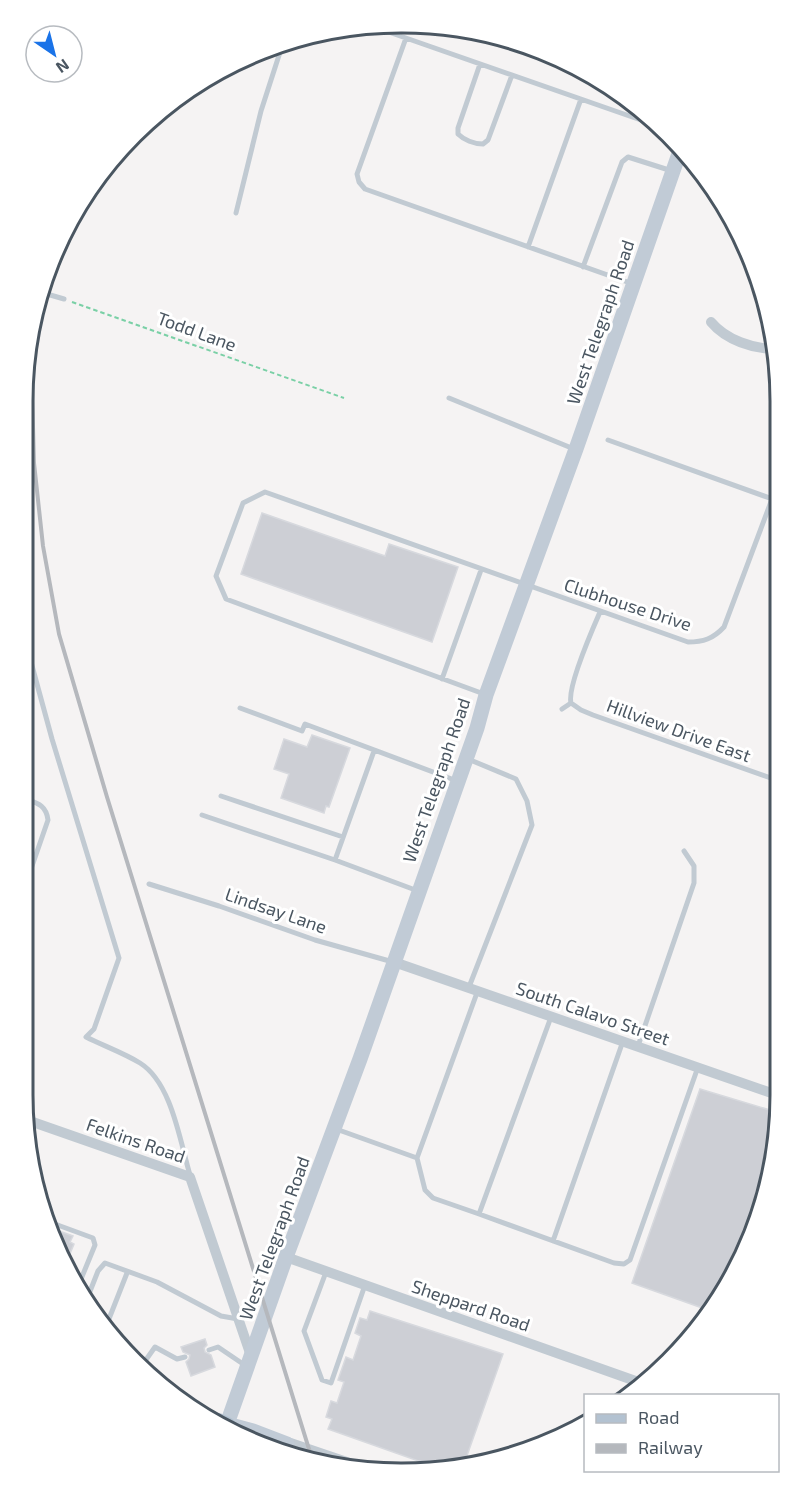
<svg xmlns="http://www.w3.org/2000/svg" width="803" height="1496" viewBox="0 0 803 1496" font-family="'Exo 2',sans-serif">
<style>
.building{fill:#cdcfd5;stroke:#d7d9de;stroke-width:1.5}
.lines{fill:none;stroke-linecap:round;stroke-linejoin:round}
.path{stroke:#7ad0a6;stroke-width:2;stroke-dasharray:4.5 3;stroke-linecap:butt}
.service{stroke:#c1cad2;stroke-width:5}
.minor{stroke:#c1cad2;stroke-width:10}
.tertiary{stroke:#c1cad2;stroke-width:14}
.secondary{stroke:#c1cbd6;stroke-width:15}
.primary{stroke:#b3c2d1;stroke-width:18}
.rail{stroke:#b5b8bd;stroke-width:4}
.labels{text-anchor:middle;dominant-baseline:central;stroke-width:6;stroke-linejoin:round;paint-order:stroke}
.street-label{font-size:18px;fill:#4a5661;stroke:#fff}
.rim{fill:none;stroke:#4a5661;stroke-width:3}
</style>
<rect width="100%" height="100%" fill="#f5f3f3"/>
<path class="building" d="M262,513L385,556L389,544L458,567L432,642L241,574Z
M312,735L350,748L329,807L326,806L324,813L281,798L289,774L274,769L284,739L307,747Z
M700,1089L780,1113L767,1193L730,1284L708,1310L632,1283Z
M48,1227L73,1236L70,1242L74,1244L67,1261Z
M370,1311L503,1354L464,1464L441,1469L328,1429L332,1419L326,1417L331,1401L337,1403L344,1382L338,1380L346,1357L353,1360L361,1336L355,1333L360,1318L367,1320Z
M205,1339L207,1345L204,1348L205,1352L211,1355L215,1367L191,1376L186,1362L189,1359L190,1355L183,1352L181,1347Z"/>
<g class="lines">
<path class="path" d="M72,302L344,398"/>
<path class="service" d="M383,30L661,127
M406,38L357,174L359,182L365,189L633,284
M480,64L458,128V134C464,140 474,144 483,144L488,140L512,75
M236,213L261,111L282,46
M528,247L581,99
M583,267L622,162L628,157L672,171
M40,292L64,299
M449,398L574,449
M608,440L778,501
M25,640L52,739L119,958L94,1029L86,1037C104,1046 124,1053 140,1063C172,1083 180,1142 190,1175
M442,679L481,570
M484,694L226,599L216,576L243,503L265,492L688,642C703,642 713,639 724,627L772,499
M571,703L581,710L593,715L779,781
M571,703C567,688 593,628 600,612
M240,708L302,731L305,724L457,781
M562,709L571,703
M468,759L516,779L527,801L532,825L469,987
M221,796L343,837
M202,815L335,860L418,891
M335,860L374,751
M149,884L219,906L315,940L393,962
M23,892L48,820C46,804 36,803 23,798
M478,990L417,1158L425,1190L433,1198L479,1214
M551,1017L479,1214L614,1263L624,1264L630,1260L698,1067
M638,1046L694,883V866L684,851
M336,1129L417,1158
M44,1220L93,1238L95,1245L79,1284
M553,1241L623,1041
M326,1272L304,1331L322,1380L331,1383L365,1285
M87,1299L98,1271L105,1263L157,1282L221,1316L238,1319
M105,1329L127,1273
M209,1350L218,1347L246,1366
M143,1364L155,1347L177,1359L185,1357"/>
<path class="minor" d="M711,322C726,340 753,349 776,349
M394,962L780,1096
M27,1120L190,1177L251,1356
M286,1257L644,1384"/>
<path class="tertiary" d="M288,1453L287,1444L349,1465"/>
<path class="secondary" d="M287,1444L253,1431L227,1424L286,1257L360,1059L477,728L486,695L576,449L681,148"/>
<path class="primary" d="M218,1422L227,1426"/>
<path class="rail" d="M37,300L32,390L34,463L43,546L59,634L107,797L313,1462"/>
</g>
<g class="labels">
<g class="street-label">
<text transform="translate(600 322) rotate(-71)">West Telegraph Road</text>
<text transform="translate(197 331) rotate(20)">Todd Lane</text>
<text transform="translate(628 604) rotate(18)">Clubhouse Drive</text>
<text transform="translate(679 730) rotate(20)">Hillview Drive East</text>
<text transform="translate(436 780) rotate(-71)">West Telegraph Road</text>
<text transform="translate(276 910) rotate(19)">Lindsay Lane</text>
<text transform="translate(593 1013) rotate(19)">South Calavo Street</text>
<text transform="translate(136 1140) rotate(19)">Felkins Road</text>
<text transform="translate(274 1238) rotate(-70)">West Telegraph Road</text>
<text transform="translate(471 1305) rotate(19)">Sheppard Road</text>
</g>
</g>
<path d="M0 0H803V1496H0ZM401 33H402A368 368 0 0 1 770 401V1095A368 368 0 0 1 402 1463H401A368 368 0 0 1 33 1095V401A368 368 0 0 1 401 33Z" fill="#fff" fill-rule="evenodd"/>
<path class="rim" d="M401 33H402A368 368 0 0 1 770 401V1095A368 368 0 0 1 402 1463H401A368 368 0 0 1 33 1095V401A368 368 0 0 1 401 33Z"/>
<rect x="584" y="1394" width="195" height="78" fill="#ffffff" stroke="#b7bbc0" stroke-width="1.5"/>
<rect x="596" y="1414" width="30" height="9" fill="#b3c2d1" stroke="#b7bbc0" stroke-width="1.5"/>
<text x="638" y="1424" font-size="18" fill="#4a5661">Road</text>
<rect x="596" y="1444" width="30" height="9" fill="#b5b8bd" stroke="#b7bbc0" stroke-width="1.5"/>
<text x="638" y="1454" font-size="18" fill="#4a5661">Railway</text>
<g transform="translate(54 54) rotate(145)"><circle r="28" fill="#ffffff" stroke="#b7bbc0" stroke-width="1.5"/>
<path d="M0-4.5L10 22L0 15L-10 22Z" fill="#1a73e8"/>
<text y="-9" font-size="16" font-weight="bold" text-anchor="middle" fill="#4a5661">N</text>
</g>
</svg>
